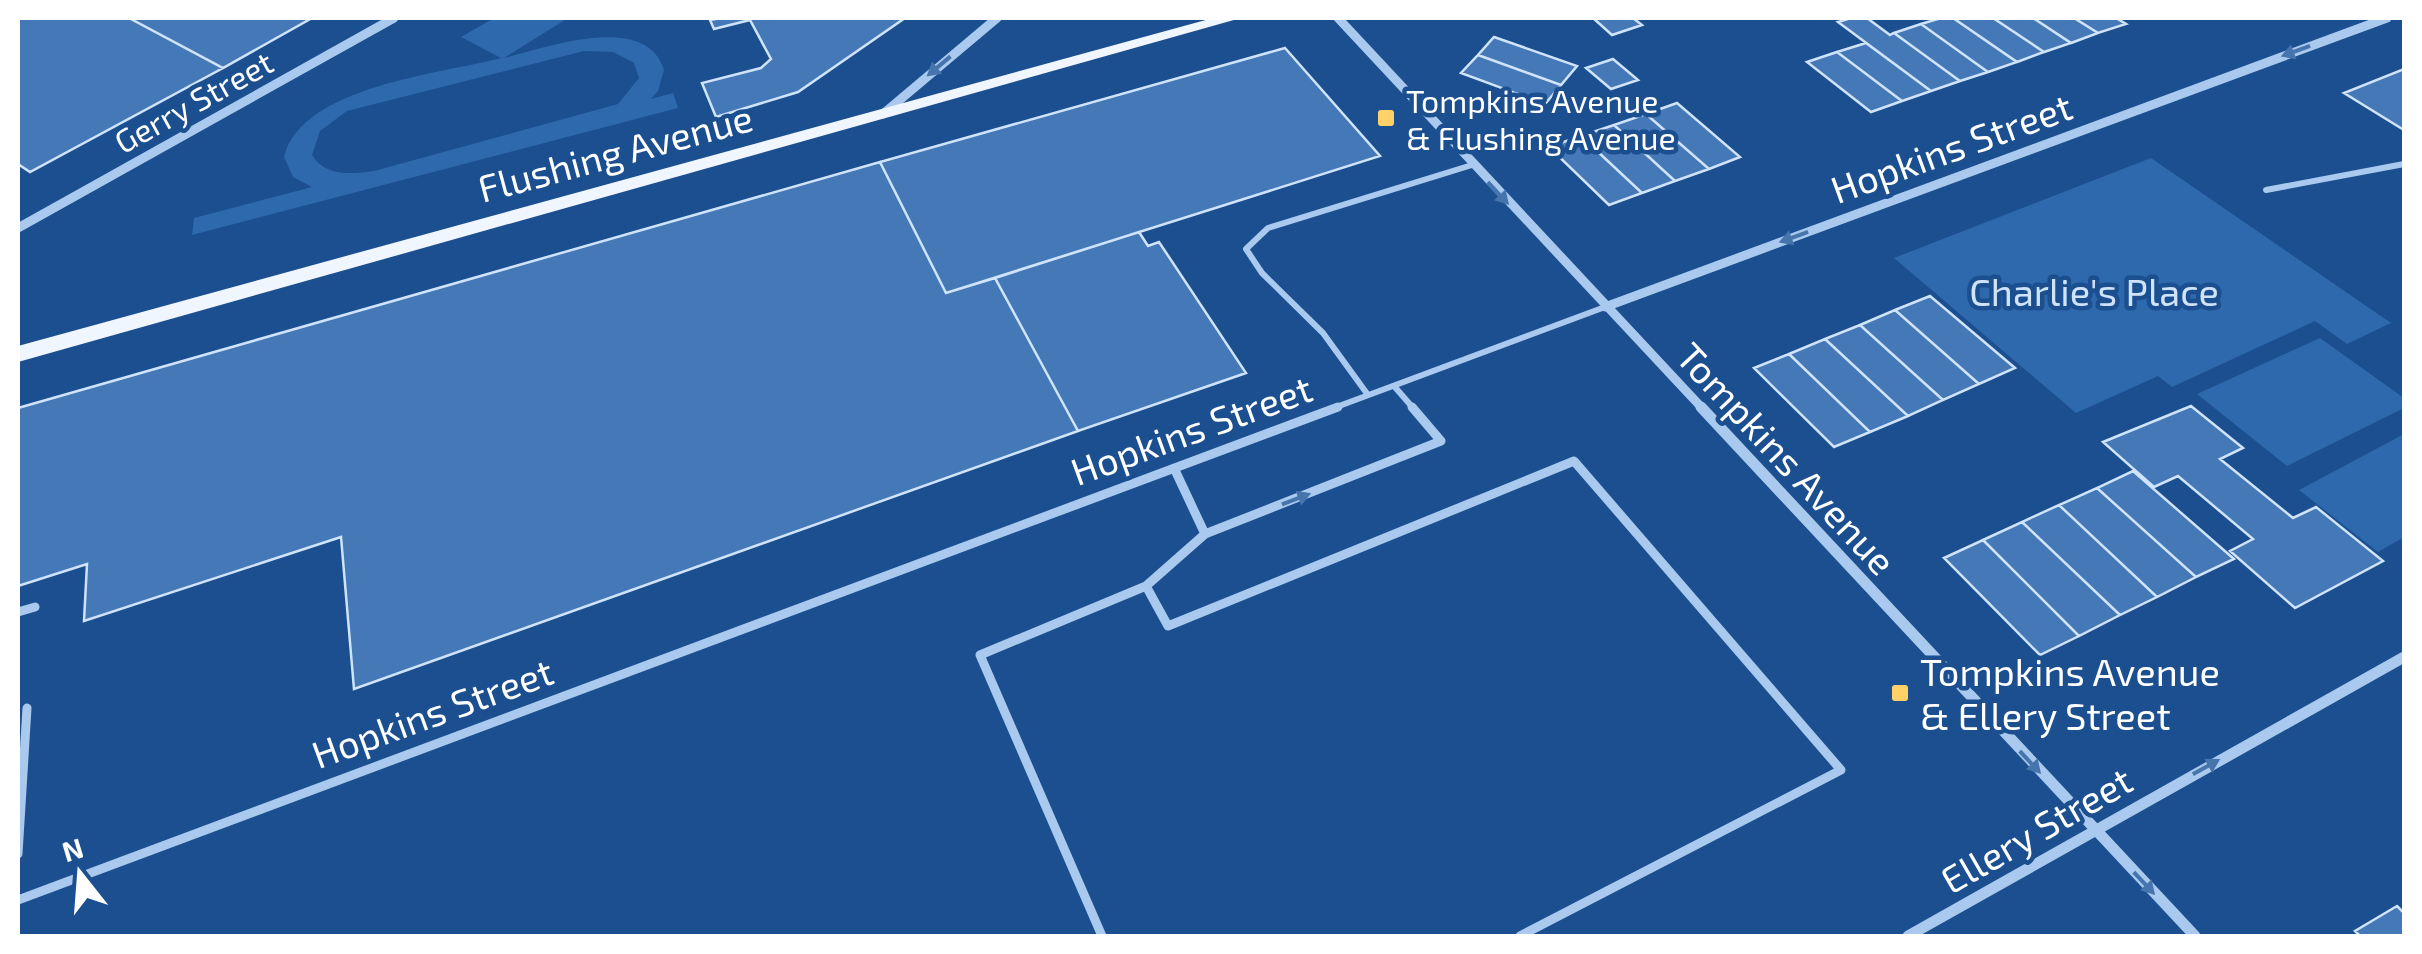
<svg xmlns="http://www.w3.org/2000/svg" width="2422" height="954" viewBox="0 0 2422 954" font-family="'Exo 2',sans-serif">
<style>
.green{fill:#2e69ad;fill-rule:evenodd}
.building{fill:#4478b7;stroke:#cfe3fa;stroke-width:2.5}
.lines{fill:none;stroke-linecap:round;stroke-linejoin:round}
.lane-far1{stroke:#a9c9ee;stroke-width:6}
.lane{stroke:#a9c9ee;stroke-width:9}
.street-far1{stroke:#a9c9ee;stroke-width:9}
.street{stroke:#a9c9ee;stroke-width:11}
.primary{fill:#f0f6ff;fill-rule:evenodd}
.oneway{fill:#4674ac}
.poi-dot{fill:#ffd166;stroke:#1b4f8f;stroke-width:4}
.labels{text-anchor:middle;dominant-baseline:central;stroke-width:9;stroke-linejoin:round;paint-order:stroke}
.far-poi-label{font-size:32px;fill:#fff;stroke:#1b4f8f;text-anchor:start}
.far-street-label{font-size:32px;fill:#fff;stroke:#1b4f8f}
.street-label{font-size:38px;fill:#fff;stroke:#1b4f8f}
.park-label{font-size:38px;fill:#cfe3fa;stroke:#1b4f8f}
.poi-label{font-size:38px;fill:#fff;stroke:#1b4f8f;text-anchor:start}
</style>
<rect width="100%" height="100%" fill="#1b4f8f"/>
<path class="green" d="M494,18H568L504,58C545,48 646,11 664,70L658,91L651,99L673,93L678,108L192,235L194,218L312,187L293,177L284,157C302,86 440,74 501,58L461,37ZM584,51L613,52L634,63L639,78L618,104L374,171C351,174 326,177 312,155L320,131L347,111Z
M2151,158L2391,323L2347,344L2315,321L2172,387L2158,376L2076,413L1894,258Z
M2320,338L2404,398V408L2287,466L2197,394Z
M2404,434V537L2378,552L2299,490Z"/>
<path class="building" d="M18,18H129L223,68L30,172L18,164Z
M129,18H312L223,68Z
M721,18H905L798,92L716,117L702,83L761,68L771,59L750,20L714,29L710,20Z
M1593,18H1633L1642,25L1612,35Z
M1851,18H1867L1890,35L1894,33L1960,81L1931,91L1838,22Z
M1941,18H1953L2017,62L1988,72L1921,24Z
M1953,18H1993L2044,52L2017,62Z
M1993,18H2033L2071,43L2044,52Z
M2033,18H2074L2098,33L2071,43Z
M2074,18H2116L2126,24L2098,33Z
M1921,24L1988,72L1960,81L1894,33Z
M1494,37L1577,66L1561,85L1478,55Z
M1866,43L1931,91L1902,101L1837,52Z
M1285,48L1380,156L946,293L880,162Z
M1837,52L1902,101L1871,112L1807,62Z
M1478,55L1561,85L1545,104L1461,73Z
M1613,59L1638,80L1611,89L1586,68Z
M2404,69V130L2344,93Z
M1677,103L1740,157L1709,169L1646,114Z
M1646,114L1709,169L1675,181L1614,125Z
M1614,125L1675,181L1642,193L1581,136Z
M1581,136L1642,193L1609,205L1549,147Z
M880,162L946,293L995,278L1078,431L354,689L341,537L84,621L87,564L18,586V408Z
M1139,232L1148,246L1159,242L1246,373L1078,431L995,278Z
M1930,296L2015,368L1979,384L1895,310Z
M1895,310L1979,384L1943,400L1860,325Z
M1860,325L1943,400L1908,416L1825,339Z
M1825,339L1908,416L1870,432L1789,354Z
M1789,354L1870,432L1834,447L1754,368Z
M2191,406L2243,448L2220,459L2293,518L2316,507L2383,561L2295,608L2230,551L2253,539L2178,476L2154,487L2103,442Z
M2133,471L2234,559L2196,577L2097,488Z
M2097,488L2196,577L2157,597L2059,505Z
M2059,505L2157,597L2120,615L2022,522Z
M2022,522L2120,615L2079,636L1983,540Z
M1983,540L2079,636L2040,655L1944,558Z
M2397,906L2404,913V936H2360L2355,931Z"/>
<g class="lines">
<path class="lane-far1" d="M2266,190L2404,164
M1394,386L1414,409
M1368,395L1323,333L1262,273L1246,249L1268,228L1472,165
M1331,409L1605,307"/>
<path class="lane" d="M1174,468L1205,534
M1146,586L1168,626L1574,461L1841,770L1520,936
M18,612L35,607
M18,854L27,708
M18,900L1338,407
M1102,936L980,655L1146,586L1205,534L1441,441L1412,407"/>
<path class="street-far1" d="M1338,18L1703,409
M883,114L997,18
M18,228L394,18
M1605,307L2387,18"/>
<path class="street" d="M1701,407L2195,936
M1908,936L2404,657"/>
<path class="primary" d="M1213,18H1241L18,362V346Z"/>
</g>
<defs><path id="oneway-solid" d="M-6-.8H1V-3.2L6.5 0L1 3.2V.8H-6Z" transform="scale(2.5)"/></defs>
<g class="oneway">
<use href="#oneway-solid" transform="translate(2296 51) rotate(160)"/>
<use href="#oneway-solid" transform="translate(939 66) rotate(140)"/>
<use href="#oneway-solid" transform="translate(1498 193) rotate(47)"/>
<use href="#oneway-solid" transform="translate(1794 237) rotate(160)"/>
<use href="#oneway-solid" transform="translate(1296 499) rotate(-21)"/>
<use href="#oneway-solid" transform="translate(2030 762) rotate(47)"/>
<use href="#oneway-solid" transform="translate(2206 767) rotate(-29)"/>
<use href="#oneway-solid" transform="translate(2144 883) rotate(47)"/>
</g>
<g class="poi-dot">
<rect x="1376" y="108" width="20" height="20" rx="5"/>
<rect x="1890" y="683" width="20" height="20" rx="5"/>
</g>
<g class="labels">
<g class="far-poi-label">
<text x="1406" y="100">Tompkins Avenue<tspan x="1406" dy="37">&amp; Flushing Avenue</tspan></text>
</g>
<g class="far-street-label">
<text transform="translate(193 101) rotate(-29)">Gerry Street</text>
</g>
<g class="street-label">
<text transform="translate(1951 147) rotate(-20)">Hopkins Street</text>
<text transform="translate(615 152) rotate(-15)">Flushing Avenue</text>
<text transform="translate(1191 429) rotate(-20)">Hopkins Street</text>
<text transform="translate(1787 458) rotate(47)">Tompkins Avenue</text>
<text transform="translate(432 712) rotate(-20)">Hopkins Street</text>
<text transform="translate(2036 829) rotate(-30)">Ellery Street</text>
</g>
<g class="park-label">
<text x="2094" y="291">Charlie's Place</text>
</g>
<g class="poi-label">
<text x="1920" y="671">Tompkins Avenue<tspan x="1920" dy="44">&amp; Ellery Street</tspan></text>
</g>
</g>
<rect width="2422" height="954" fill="none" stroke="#ffffff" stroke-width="40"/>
<g transform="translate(80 874) rotate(343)" stroke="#1b4f8f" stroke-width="8" paint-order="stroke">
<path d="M0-8L18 38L0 25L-18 38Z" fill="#ffffff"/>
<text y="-15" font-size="28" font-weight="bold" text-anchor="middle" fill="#ffffff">N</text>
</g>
</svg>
